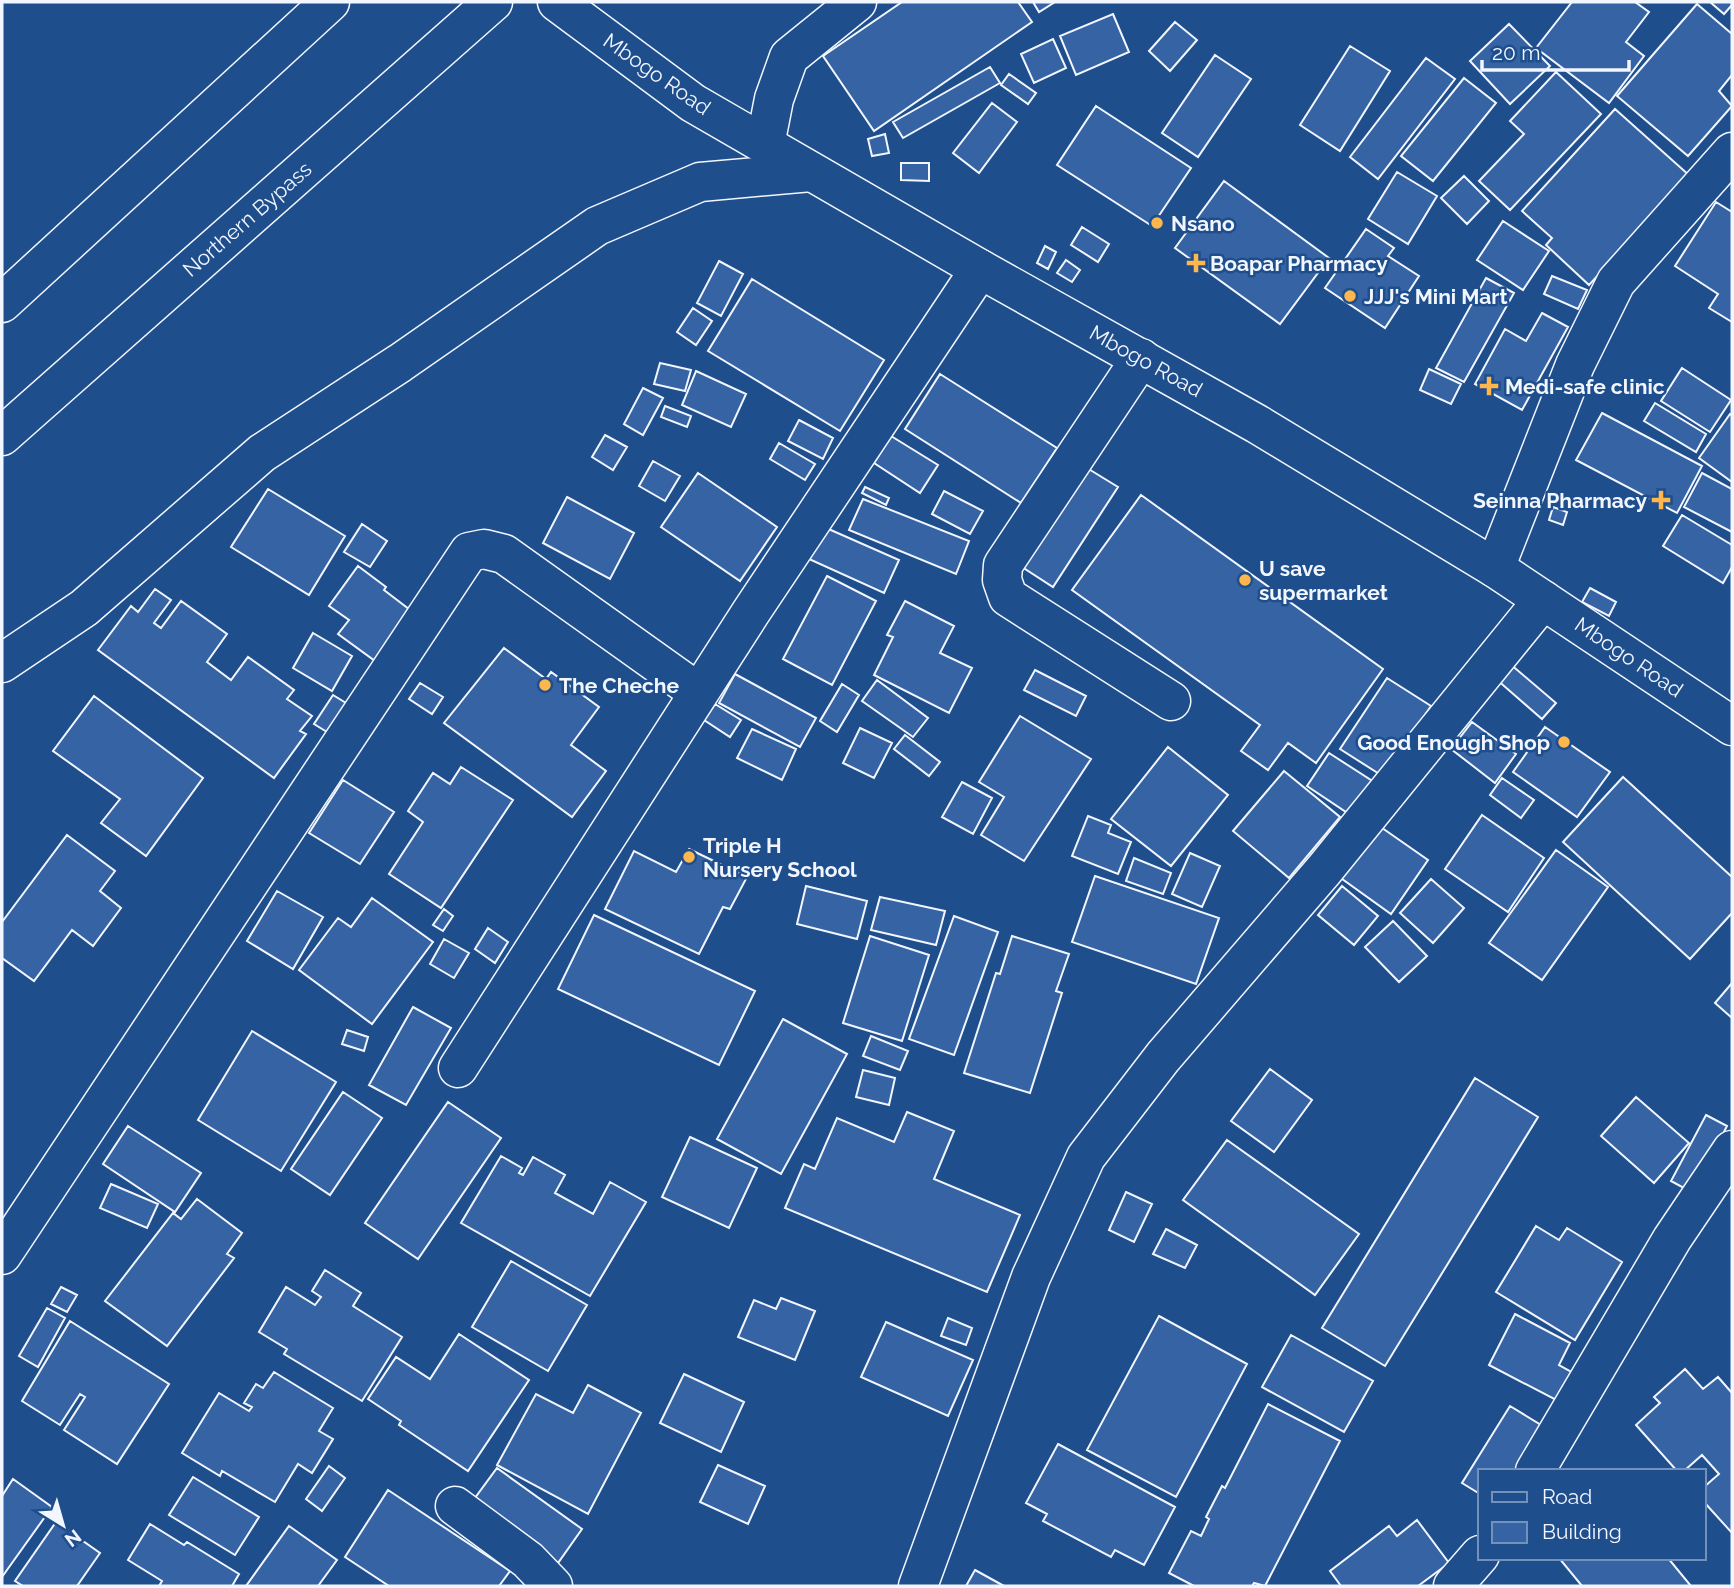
<svg xmlns="http://www.w3.org/2000/svg" width="1734" height="1588" viewBox="0 0 1734 1588" font-family="Raleway,sans-serif">
<style>
.building{fill:#3563a3;stroke:#f2f6ff;stroke-width:2}
.lines{fill:none;stroke-linecap:round;stroke-linejoin:round}
.minor-casing{stroke:#f2f6ff;stroke-width:41}
.major-casing{stroke:#f2f6ff;stroke-width:41}
.highway-casing{stroke:#f2f6ff;stroke-width:41}
.minor{stroke:#1f4e8c;stroke-width:38}
.major{stroke:#1f4e8c;stroke-width:38}
.highway{stroke:#1f4e8c;stroke-width:38}
.poi-dot{fill:#ffb74d;stroke:#1f4e8c;stroke-width:2.5}
.labels{text-anchor:middle;dominant-baseline:central;stroke-width:5;stroke-linejoin:round;paint-order:stroke}
.street-label{font-size:21px;fill:#f2f6ff;stroke:#1f4e8c}
.poi-label{font-size:21px;font-weight:bold;fill:#f2f6ff;stroke:#1f4e8c;text-anchor:start}
</style>
<rect width="100%" height="100%" fill="#1f4e8c"/>
<path class="building" d="M902,2H1018L1032,22L874,131L823,56Z
M1033,2H1055L1039,12Z
M1572,2H1635L1649,12L1626,42L1644,56L1609,103L1536,48Z
M1710,2H1732V5L1724,14Z
M1697,4L1732,34V75L1719,91L1732,106L1688,156L1617,96Z
M1113,14L1129,52L1076,75L1060,36Z
M1175,22L1197,40L1170,71L1149,51Z
M1509,24L1550,66L1510,104L1470,61Z
M1053,39L1066,68L1034,83L1021,54Z
M1350,46L1390,71L1340,151L1300,125Z
M1215,55L1251,79L1198,157L1162,133Z
M1426,58L1455,79L1378,179L1350,157Z
M990,67L1000,83L903,138L893,122Z
M1556,72L1601,114L1510,210L1479,181L1524,134L1510,121Z
M1009,74L1036,93L1028,104L1001,85Z
M1464,78L1496,103L1433,181L1401,156Z
M992,103L1017,122L979,173L953,153Z
M1096,106L1191,168L1152,226L1057,165Z
M1615,109L1690,176L1589,285L1546,245L1552,238L1522,211Z
M885,134L889,153L872,156L868,139Z
M901,163H929V181L901,180Z
M1397,172L1437,196L1408,244L1368,219Z
M1464,176L1489,201L1467,224L1441,198Z
M1224,181L1329,258L1280,324L1175,248Z
M1716,202L1732,212V322L1709,308L1718,294L1675,266Z
M1503,221L1549,251L1523,290L1477,260Z
M1082,227L1109,244L1098,262L1071,245Z
M1366,229L1394,248L1388,256L1419,276L1385,328L1325,288Z
M1045,246L1056,252L1048,269L1037,263Z
M1066,260L1080,270L1072,282L1057,273Z
M719,261L743,274L721,316L697,303Z
M1552,276L1587,290L1578,309L1544,294Z
M1486,278L1514,293L1464,382L1436,368Z
M752,279L884,360L840,431L708,351Z
M693,308L712,321L696,345L677,332Z
M1542,313L1568,327L1522,410L1475,384L1505,329L1526,341Z
M660,363L691,370L685,391L654,384Z
M1682,368L1731,400L1710,432L1661,401Z
M1429,369L1461,384L1451,404L1420,390Z
M696,371L746,394L731,427L682,405Z
M940,374L1057,448L1021,503L905,429Z
M643,388L663,398L643,435L624,424Z
M1655,403L1706,434L1696,452L1644,421Z
M665,406L691,416L687,427L661,417Z
M1602,413L1702,466L1677,513L1576,460Z
M1730,414L1732,415V482L1699,458Z
M799,420L833,438L823,459L788,441Z
M605,435L627,447L613,470L592,457Z
M891,436L938,465L920,493L874,463Z
M779,443L815,464L805,480L770,459Z
M653,461L680,476L665,501L639,486Z
M1087,468L1118,487L1053,587L1022,567Z
M698,473L777,527L740,581L661,527Z
M1702,473L1732,489V532L1684,507Z
M865,487L889,498L886,505L862,493Z
M268,489L345,536L309,595L231,547Z
M944,491L983,511L970,534L932,514Z
M1141,495L1383,669L1316,763L1288,743L1268,770L1241,751L1260,725L1072,590Z
M567,497L634,533L610,579L543,543Z
M863,499L969,541L956,574L849,530Z
M1553,507L1567,512L1563,525L1549,520Z
M1682,515L1732,545V567L1723,583L1663,546Z
M362,524L387,541L370,567L344,552Z
M824,527L899,560L884,593L809,559Z
M358,566L386,587L384,590L418,616L382,666L338,634L349,620L329,606Z
M827,576L876,601L832,685L783,659Z
M1590,588L1616,602L1609,616L1582,602Z
M155,589L171,600L154,623L161,628L181,601L227,634L207,662L231,680L248,657L294,690L287,699L312,716L300,731L306,734L274,778L98,650L131,606L138,612Z
M905,601L954,626L940,653L972,668L949,713L874,675L893,637L887,635Z
M313,633L352,656L332,691L293,668Z
M504,648L546,679L551,672L599,707L571,745L606,771L572,817L444,723Z
M1509,663L1556,703L1542,719L1496,679Z
M1035,670L1086,696L1076,716L1024,690Z
M735,674L816,718L800,747L719,703Z
M1387,678L1431,706L1384,777L1340,749Z
M877,680L928,718L913,737L862,701Z
M420,683L443,697L432,714L409,699Z
M842,684L859,695L837,732L820,721Z
M333,695L346,703L327,732L314,724Z
M94,696L203,778L146,856L101,823L120,799L53,751Z
M715,704L741,720L730,737L704,720Z
M1020,716L1091,759L1024,861L981,835L1004,797L979,782Z
M1472,722L1516,754L1495,783L1451,749Z
M1545,727L1610,772L1577,817L1513,772Z
M860,728L892,743L874,778L843,763Z
M752,729L796,749L782,780L737,758Z
M905,735L940,762L929,776L894,749Z
M1168,747L1228,795L1171,866L1111,819Z
M1329,753L1374,782L1352,816L1307,786Z
M461,767L513,800L441,908L389,874L423,822L408,811L433,773L450,784Z
M1284,771L1340,817L1289,878L1233,831Z
M1623,777L1732,877V913L1690,959L1563,842Z
M1502,778L1534,800L1521,818L1490,795Z
M343,780L394,812L360,864L309,833Z
M962,782L992,798L973,834L942,817Z
M1482,815L1544,858L1508,912L1445,869Z
M1088,816L1111,825L1108,833L1131,842L1118,874L1072,856Z
M1375,823L1428,860L1391,914L1338,876Z
M67,835L115,871L100,891L121,908L93,946L72,930L34,981L2,958V922Z
M689,849L747,877L730,909L723,907L699,954L605,909L634,851L676,872Z
M1556,850L1608,887L1542,980L1489,943Z
M1190,853L1220,866L1202,907L1172,894Z
M1134,858L1171,873L1163,894L1126,881Z
M1095,876L1219,918L1196,984L1072,942Z
M1431,879L1464,908L1433,943L1400,913Z
M806,886L867,901L857,939L797,924Z
M1342,886L1378,916L1354,945L1318,915Z
M277,891L323,917L293,969L247,941Z
M880,897L945,911L936,945L871,930Z
M372,898L433,942L372,1024L299,970L338,918L351,927Z
M444,909L453,916L443,931L433,925Z
M594,915L755,991L719,1065L558,989Z
M954,916L998,932L954,1055L909,1039Z
M1393,921L1427,956L1399,982L1365,947Z
M488,928L508,942L495,963L475,949Z
M870,936L929,955L902,1041L843,1023Z
M1012,936L1069,954L1056,991L1062,993L1030,1093L964,1073L996,973L1000,974Z
M444,939L469,953L454,978L430,964Z
M1732,983V1018L1715,1003Z
M413,1007L451,1028L406,1105L369,1085Z
M783,1019L847,1054L781,1174L717,1139Z
M347,1030L368,1037L364,1051L342,1044Z
M252,1031L336,1082L281,1171L198,1120Z
M871,1036L908,1051L900,1070L863,1056Z
M1270,1069L1312,1100L1274,1152L1231,1121Z
M863,1070L895,1078L889,1105L856,1097Z
M1475,1078L1538,1117L1385,1366L1322,1328Z
M343,1092L382,1118L330,1195L291,1169Z
M1636,1097L1689,1143L1654,1183L1601,1136Z
M448,1102L501,1138L418,1259L365,1223Z
M907,1112L954,1131L934,1179L1020,1215L987,1292L785,1208L804,1164L815,1169L837,1118L894,1142Z
M1706,1115L1727,1126L1693,1193L1671,1181Z
M128,1126L201,1173L175,1212L103,1164Z
M690,1137L757,1168L729,1228L662,1197Z
M1227,1140L1359,1234L1315,1295L1183,1200Z
M501,1156L522,1168L519,1173L523,1175L533,1157L565,1175L555,1193L593,1214L610,1182L646,1202L590,1296L461,1223Z
M111,1184L158,1204L147,1228L100,1208Z
M1126,1192L1152,1204L1134,1242L1109,1230Z
M197,1199L242,1233L227,1254L234,1258L167,1346L105,1301L173,1213L181,1219Z
M1536,1226L1559,1240L1567,1228L1622,1262L1575,1340L1496,1292Z
M1166,1229L1197,1245L1185,1268L1153,1254Z
M511,1261L587,1305L548,1371L472,1327Z
M325,1270L361,1293L353,1306L402,1337L362,1401L284,1354L287,1349L259,1332L286,1287L315,1305L321,1297L312,1291Z
M61,1287L77,1295L67,1312L51,1304Z
M781,1298L815,1311L795,1360L738,1337L754,1300L776,1309Z
M47,1308L65,1318L38,1367L19,1356Z
M1515,1314L1570,1343L1559,1365L1575,1374L1560,1402L1489,1365Z
M1159,1316L1247,1364L1176,1497L1087,1450Z
M948,1318L972,1328L966,1345L941,1336Z
M70,1321L169,1384L117,1464L64,1430L85,1397L80,1394L60,1425L22,1401Z
M886,1322L973,1360L948,1416L861,1377Z
M459,1334L529,1380L468,1471L399,1425L401,1421L368,1399L396,1357L430,1379Z
M1291,1335L1373,1381L1344,1432L1262,1387Z
M1685,1369L1703,1389L1718,1377L1732,1393V1533L1704,1502V1487L1719,1474L1702,1455L1684,1471H1677L1636,1425L1660,1403L1654,1397Z
M274,1372L333,1408L319,1431L333,1439L312,1473L298,1464L275,1502L222,1471L220,1476L182,1453L219,1393L249,1411L252,1407L244,1403L256,1384L263,1388Z
M684,1374L744,1402L721,1452L660,1423Z
M588,1385L641,1413L588,1514L497,1465L536,1394L573,1413Z
M1268,1404L1340,1441L1265,1586L1254,1583L1252,1586H1194L1169,1573L1191,1531L1201,1536L1209,1519L1206,1517L1222,1486L1225,1488Z
M1510,1406L1546,1428L1520,1471H1480V1494L1462,1483Z
M1058,1444L1175,1507L1144,1565L1115,1550L1111,1557L1043,1521L1047,1514L1026,1503Z
M718,1465L765,1486L748,1524L700,1502Z
M329,1466L345,1478L322,1511L306,1499Z
M497,1468L582,1529L558,1563L472,1502Z
M193,1477L259,1517L235,1555L169,1515Z
M13,1479L52,1507L2,1577V1496Z
M388,1490L510,1571L499,1586H389L345,1557Z
M1417,1520L1449,1563L1418,1586H1341L1330,1571L1389,1526L1397,1536Z
M56,1522L100,1553L77,1586H23L15,1581Z
M150,1524L184,1545L187,1542L239,1574L232,1586H159L162,1581L128,1560Z
M289,1526L337,1560L318,1586H246Z
M1559,1558H1668L1691,1586H1582Z
M975,1570L1004,1586H966Z"/>
<g class="lines">
<g class="minor-casing">
<path id="minor" d="M765,145L774,99L789,57L857,2
M1141,358L1003,565L1002,580L1008,597L1171,701
M1495,568L1575,365L1616,282L1732,152
M2,663L84,608L262,453L400,363L597,226L700,182L811,172
M458,1068L751,612L980,269
M2,1255L469,552L484,549L504,554L699,693
M1535,1471L1672,1239L1732,1150
M455,1506L528,1560L553,1586
M918,1586L1031,1277L1086,1157L1163,1057L1324,870L1543,600
M1453,1586L1480,1555"/>
</g>
<g class="major-casing">
<path id="major" d="M557,2L693,103L980,269L1257,424L1495,568L1732,726"/>
</g>
<g class="highway-casing">
<path id="highway" d="M2,303L330,2
M2,436L493,2"/>
</g>
<use href="#minor" class="minor"/>
<use href="#major" class="major"/>
<use href="#highway" class="highway"/>
</g>
<g class="poi-dot">
<circle cx="1157" cy="223" r="7"/>
<path d="M1192.5 252.5h7v7h7v7h-7v7h-7v-7h-7v-7h7z"/>
<circle cx="1350" cy="296" r="7"/>
<path d="M1485.5 375.5h7v7h7v7h-7v7h-7v-7h-7v-7h7z"/>
<path d="M1657.5 489.5h7v7h7v7h-7v7h-7v-7h-7v-7h7z"/>
<circle cx="1245" cy="580" r="7"/>
<circle cx="545" cy="685" r="7"/>
<circle cx="1564" cy="742" r="7"/>
<circle cx="689" cy="857" r="7"/>
</g>
<g class="labels">
<g class="street-label">
<text transform="translate(657 74) rotate(35)">Mbogo Road</text>
<text transform="translate(247 219) rotate(-41)">Northern Bypass</text>
<text transform="translate(1146 361) rotate(29)">Mbogo Road</text>
<text transform="translate(1629 657) rotate(34)">Mbogo Road</text>
</g>
<g class="poi-label">
<text x="1171" y="223">Nsano</text>
<text x="1210" y="263">Boapar Pharmacy</text>
<text x="1364" y="296">JJJ's Mini Mart</text>
<text x="1505" y="386">Medi-safe clinic</text>
<text x="1647" y="500" text-anchor="end">Seinna Pharmacy</text>
<text x="1259" y="568">U save<tspan x="1259" dy="24">supermarket</tspan></text>
<text x="559" y="685">The Cheche</text>
<text x="1550" y="742" text-anchor="end">Good Enough Shop</text>
<text x="703" y="845">Triple H<tspan x="703" dy="24">Nursery School</tspan></text>
</g>
</g>
<rect width="1734" height="1588" fill="none" stroke="#f2f6ff" stroke-width="7"/>
<rect x="1478" y="1469" width="228" height="91" fill="#1f4e8c" stroke="#7391ba" stroke-width="2"/>
<rect x="1492" y="1492" width="35" height="10" fill="#1f4e8c" stroke="#7391ba" stroke-width="2"/>
<text x="1542" y="1504" font-size="21" fill="#f2f6ff">Road</text>
<rect x="1492" y="1522" width="35" height="21" fill="#3563a3" stroke="#7391ba" stroke-width="2"/>
<text x="1542" y="1539" font-size="21" fill="#f2f6ff">Building</text>
<g transform="translate(63 1525) rotate(143)" stroke="#1f4e8c" stroke-width="5" paint-order="stroke">
<path d="M0-5L12 26L0 18L-12 26Z" fill="#f2f6ff"/>
<text y="-10" font-size="19" font-weight="bold" text-anchor="middle" fill="#f2f6ff">N</text>
</g>
<path d="M1482 60v10h147v-10" fill="none" stroke="#f2f6ff" stroke-width="3.5"/>
<text x="1492" y="60" font-size="21" fill="#f2f6ff" stroke="#1f4e8c" stroke-width="5" paint-order="stroke">20 m</text>
</svg>
